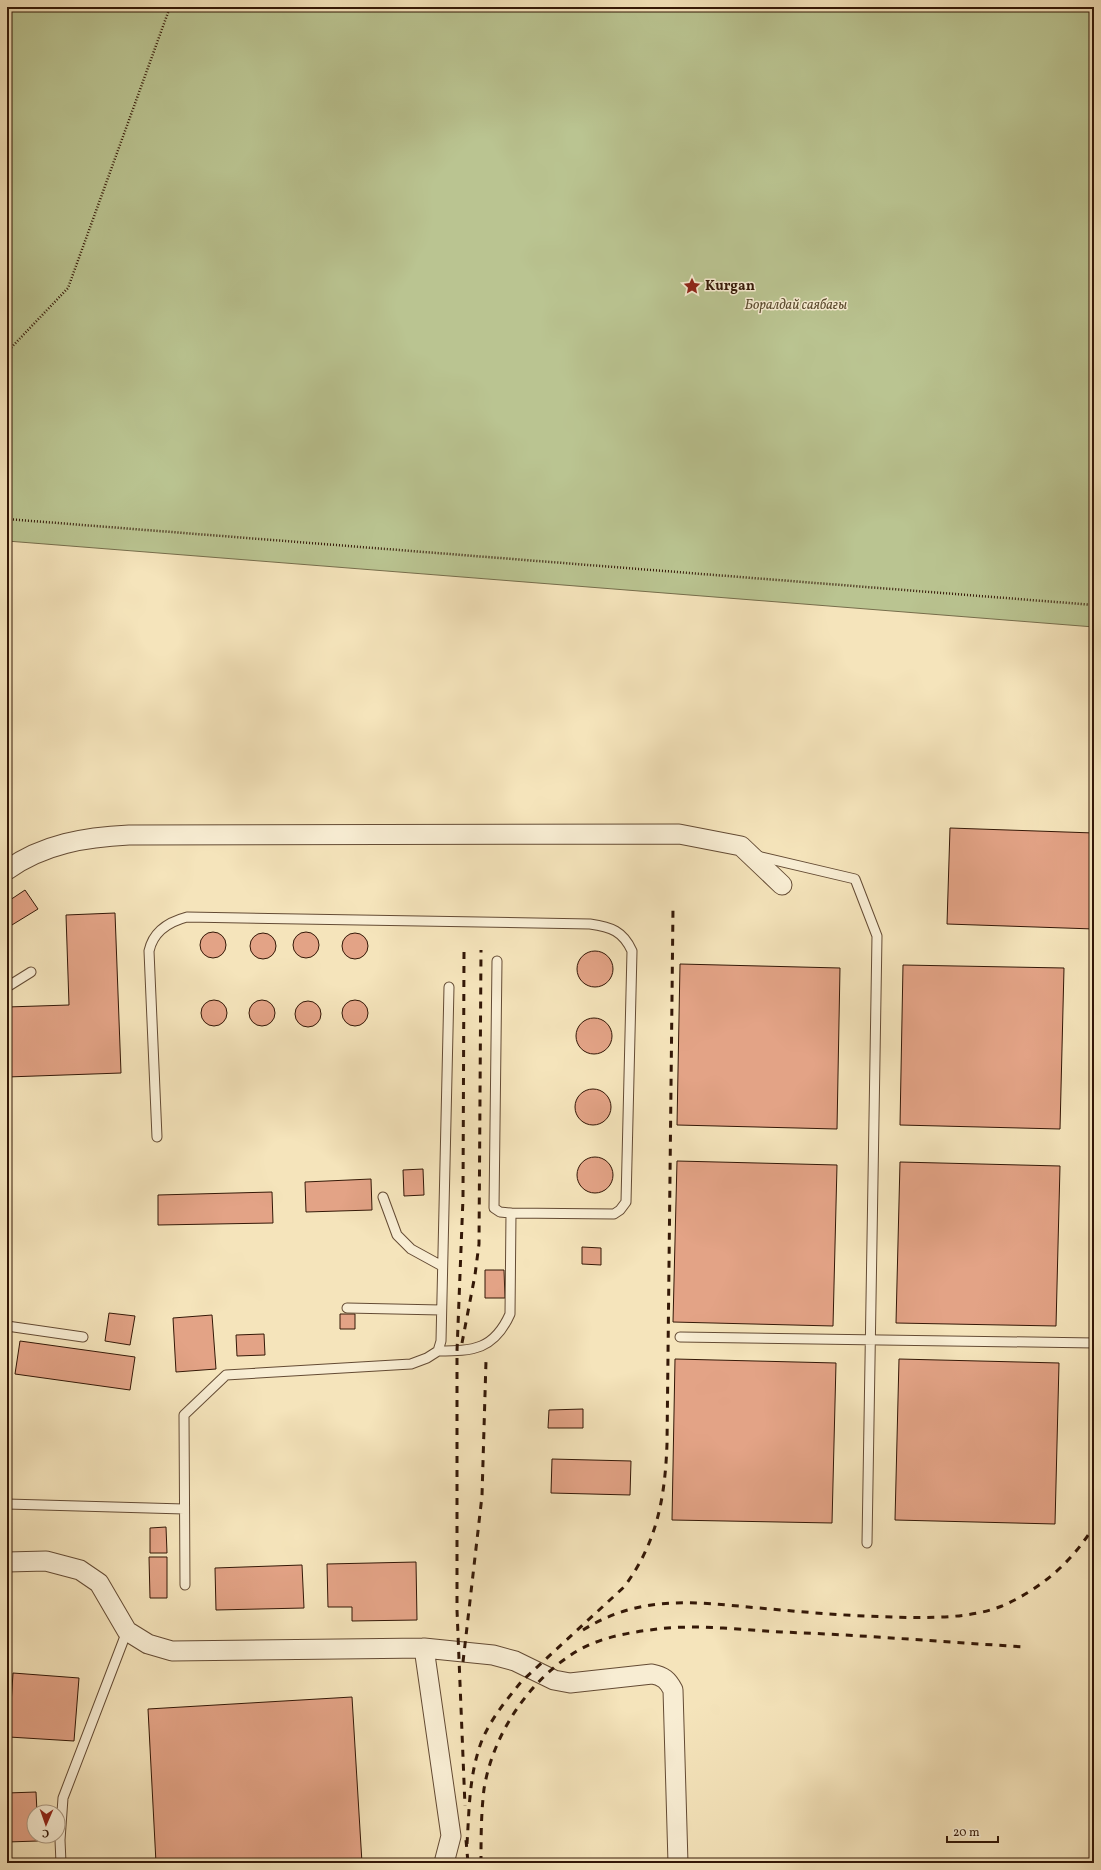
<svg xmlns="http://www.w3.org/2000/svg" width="1101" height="1870" viewBox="0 0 1101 1870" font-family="Vollkorn,serif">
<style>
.green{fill:#bac491;stroke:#776e4c}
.building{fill:#e3a386;stroke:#341807}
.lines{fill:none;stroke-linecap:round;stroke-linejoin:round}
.service-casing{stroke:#644b34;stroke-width:11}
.minor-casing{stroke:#644b34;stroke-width:21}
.path{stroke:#341807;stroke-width:2.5;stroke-dasharray:1 2;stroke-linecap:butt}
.service{stroke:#f8edd3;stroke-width:9}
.minor{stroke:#f8edd3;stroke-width:19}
.rail{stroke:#341807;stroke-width:3;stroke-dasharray:7 7;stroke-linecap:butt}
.labels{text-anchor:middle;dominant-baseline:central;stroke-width:3;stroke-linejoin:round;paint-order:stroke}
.poi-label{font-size:14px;font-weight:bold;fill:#341807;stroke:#f8edd3;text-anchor:start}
.park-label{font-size:14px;font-style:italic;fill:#5c4c30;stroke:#f8edd3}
</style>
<rect width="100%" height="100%" fill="#f5e4bb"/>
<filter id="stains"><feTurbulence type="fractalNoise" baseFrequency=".005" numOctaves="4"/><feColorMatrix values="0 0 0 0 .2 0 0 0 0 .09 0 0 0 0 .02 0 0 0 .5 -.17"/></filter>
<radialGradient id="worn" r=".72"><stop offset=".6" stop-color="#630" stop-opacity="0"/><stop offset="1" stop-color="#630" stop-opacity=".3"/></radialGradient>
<path class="green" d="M7,7H1094V627L7,541Z"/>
<path class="building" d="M950,828L1094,833V929L947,924Z
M25,890L38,909L7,928V902Z
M115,913L121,1073L7,1077V1007L69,1005L66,915Z
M293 945a13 13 0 1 1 26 0a13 13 0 1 1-26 0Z
M200 945a13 13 0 1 1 26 0a13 13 0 1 1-26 0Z
M250 946a13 13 0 1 1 26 0a13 13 0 1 1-26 0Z
M342 946a13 13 0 1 1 26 0a13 13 0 1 1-26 0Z
M577 969a18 18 0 1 1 36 0a18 18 0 1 1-36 0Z
M680,964L840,968L837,1129L677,1125Z
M903,965L1064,968L1060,1129L900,1125Z
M201 1013a13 13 0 1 1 26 0a13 13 0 1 1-26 0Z
M249 1013a13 13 0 1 1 26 0a13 13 0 1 1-26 0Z
M342 1013a13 13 0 1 1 26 0a13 13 0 1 1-26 0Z
M295 1014a13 13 0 1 1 26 0a13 13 0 1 1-26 0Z
M576 1036a18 18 0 1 1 36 0a18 18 0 1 1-36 0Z
M575 1107a18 18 0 1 1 36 0a18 18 0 1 1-36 0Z
M577 1175a18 18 0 1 1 36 0a18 18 0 1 1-36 0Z
M677,1161L837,1165L833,1326L673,1322Z
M900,1162L1060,1166L1056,1326L896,1323Z
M423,1169L424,1195L404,1196L403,1170Z
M371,1179L372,1210L306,1212L305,1182Z
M272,1192L273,1223L158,1225V1195Z
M582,1247L601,1248V1265L582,1264Z
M485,1270H504L505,1298H485Z
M109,1313L135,1316L130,1345L105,1341Z
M340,1314H355V1329H340Z
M212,1315L216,1369L176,1372L173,1318Z
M264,1334L265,1355L237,1356L236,1335Z
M20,1341L135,1357L130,1390L15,1374Z
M675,1359L836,1363L832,1523L672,1520Z
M899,1359L1059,1363L1055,1524L895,1520Z
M583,1409V1428H548L549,1410Z
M552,1459L631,1461L630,1495L551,1493Z
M166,1527L167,1553H150V1528Z
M149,1557H167V1598H150Z
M416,1562L417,1620L352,1621V1607H328L327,1564Z
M302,1565L304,1608L216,1610L215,1568Z
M13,1673L79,1678L74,1741L9,1737Z
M352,1697L362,1863H156L148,1709Z
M36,1792L37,1812H34V1836H38V1841L7,1842V1793Z"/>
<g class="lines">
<g class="service-casing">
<path id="service" d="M757,856L855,879L877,936L867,1543
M497,961L494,1208L500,1212L511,1213
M7,987L31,972
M157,1137L149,951C153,932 168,922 187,917L590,924C611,927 623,931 632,951L626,1202L620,1210L614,1214L511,1213L510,1314C494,1350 473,1351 438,1351
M383,1197L397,1235L411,1249L442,1266
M347,1308L441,1310
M7,1326L83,1337
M680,1337L1094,1343
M7,1504L184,1509
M185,1585L184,1415L226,1375L411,1364L427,1358L438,1351L441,1341L449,987
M61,1863L60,1840L63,1798L127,1631"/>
</g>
<g class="minor-casing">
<path id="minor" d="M7,870C43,844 86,837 129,835L679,834L741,846L782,885
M7,1562L46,1561L80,1570L99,1583L127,1631L148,1644L172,1651L424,1648L493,1655L515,1661L554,1680L570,1683L652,1674C663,1676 668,1680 673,1690L678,1863
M424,1648L451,1836L444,1863"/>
</g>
<path class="path" d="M7,352L68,288L170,7
M7,519L1094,605"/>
<use href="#service" class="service"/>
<use href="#minor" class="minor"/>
<path class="rail" d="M464,952L463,1198L457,1351V1610L465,1806
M462,1343L475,1275L479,1244L481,950
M583,1630C641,1594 694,1602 759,1608C803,1612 847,1616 892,1617C925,1618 970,1619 1002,1606C1041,1589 1072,1562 1094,1526
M463,1662L482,1496L486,1361
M466,1840L468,1863
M467,1844C469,1814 469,1782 478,1752C485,1726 504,1703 521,1682L624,1587C657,1543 665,1498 667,1444L673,908
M481,1863C481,1839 481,1814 484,1789C493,1734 529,1680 577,1651C601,1637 631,1632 658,1629C698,1624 741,1630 781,1632C863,1635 944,1642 1026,1647"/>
</g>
<defs>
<g id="sight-bare" transform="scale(1.38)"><path d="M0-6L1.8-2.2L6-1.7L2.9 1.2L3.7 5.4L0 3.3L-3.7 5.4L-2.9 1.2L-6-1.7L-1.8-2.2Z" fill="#8f2418" stroke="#f8edd3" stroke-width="2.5" paint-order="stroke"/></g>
</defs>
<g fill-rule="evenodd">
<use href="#sight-bare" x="692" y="286"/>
</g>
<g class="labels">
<g class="poi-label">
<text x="705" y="286">Kurgan</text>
</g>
<g class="park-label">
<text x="796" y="305">Боралдай саябағы</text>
</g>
</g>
<rect width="1101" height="1870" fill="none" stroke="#f5e4bb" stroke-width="24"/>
<rect x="8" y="8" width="1085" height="1854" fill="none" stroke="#341807" stroke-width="2"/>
<rect x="12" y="12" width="1077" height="1846" fill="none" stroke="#341807"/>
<g transform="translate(46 1824) rotate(182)"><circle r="19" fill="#f8edd3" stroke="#aa9881"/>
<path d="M0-3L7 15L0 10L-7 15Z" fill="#8f2418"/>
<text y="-6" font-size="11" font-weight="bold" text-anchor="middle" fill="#341807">С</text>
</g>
<path d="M947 1836v6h51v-6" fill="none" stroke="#341807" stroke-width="2"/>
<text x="953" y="1836" font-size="12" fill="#341807" stroke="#f8edd3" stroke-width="3" paint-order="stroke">20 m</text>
<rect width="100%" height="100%" filter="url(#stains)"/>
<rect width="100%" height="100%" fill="url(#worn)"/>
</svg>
